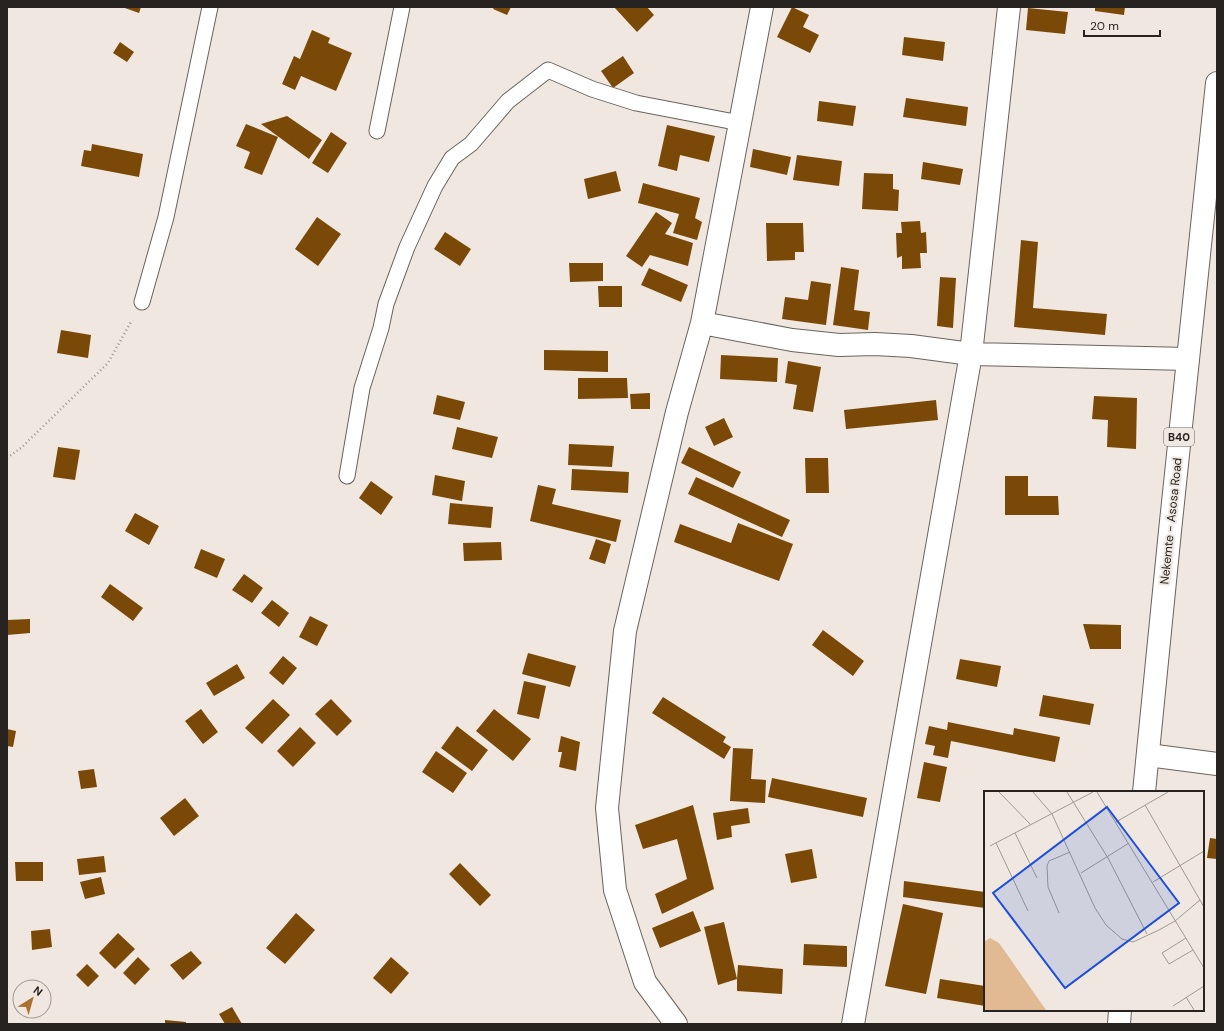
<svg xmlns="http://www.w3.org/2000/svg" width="1224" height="1031" viewBox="0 0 1224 1031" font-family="'DM Sans',sans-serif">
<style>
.building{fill:#7b4907}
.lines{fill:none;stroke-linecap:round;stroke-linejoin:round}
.service-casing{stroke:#6a635c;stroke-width:17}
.minor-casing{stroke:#6a635c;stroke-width:24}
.trunk-casing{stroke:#6a635c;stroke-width:24}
.path{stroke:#9d9691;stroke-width:2.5;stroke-dasharray:1 3;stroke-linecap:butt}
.service{stroke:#fff;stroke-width:15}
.minor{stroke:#fff;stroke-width:22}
.trunk{stroke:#fff;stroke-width:22}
.labels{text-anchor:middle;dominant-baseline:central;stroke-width:4;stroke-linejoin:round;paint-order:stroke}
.shield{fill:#f0e8e0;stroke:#635e5a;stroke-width:1}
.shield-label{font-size:11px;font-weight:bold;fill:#272321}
.street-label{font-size:12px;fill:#272321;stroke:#f0e8e0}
.inset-road{fill:none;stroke:#a09994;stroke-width:1}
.view{fill:#1d4ed8;fill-opacity:0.15;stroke:#1d4ed8;stroke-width:2}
.inset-edge{fill:none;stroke:#272321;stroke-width:2}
</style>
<rect width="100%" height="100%" fill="#f0e8e0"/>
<path class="building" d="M122,7H141L139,13Z
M494,7H511L507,15L493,9Z
M614,7H647L654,15L637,32Z
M792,7L809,15L803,27L819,35L810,53L777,37Z
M1095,7H1125L1124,15L1095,11Z
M1028,8L1068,12L1065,34L1026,30Z
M312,30L330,38L328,43L352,53L336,91L301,76L295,90L282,84L294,56L300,59Z
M904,37L945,42L943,61L902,55Z
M120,42L134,52L127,62L113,53Z
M623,56L634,73L613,88L601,71Z
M906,98L968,107L966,126L903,117Z
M819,101L856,106L853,126L817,121Z
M287,116L322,140L309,159L261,124Z
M246,124L278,137L262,175L244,168L250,152L236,146Z
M667,125L715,136L709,162L680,155L677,171L658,166Z
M331,132L347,143L328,173L312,163Z
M92,144L143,154L139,177L81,166L84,150L91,151Z
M753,149L791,157L787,175L750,167Z
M797,155L842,161L839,186L793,180Z
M923,162L963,169L960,185L921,179Z
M616,171L621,191L588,199L584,179Z
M864,173L893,174V189L899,190L898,211L862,209Z
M643,183L700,198L695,218L702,222L697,240L673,233L679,214L638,203Z
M656,212L672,223L665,234L693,243L688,266L650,255L642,267L626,256Z
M317,217L341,234L318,266L295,249Z
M920,221L921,233L926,232L927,253H920L921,268L902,269V256L897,258L896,233H902L901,222Z
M766,223H803L804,252H795V260L767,261Z
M445,232L471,249L460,266L434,249Z
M1021,240L1038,242L1033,308L1107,314L1105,335L1014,327Z
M569,263H603V281L570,282Z
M841,267L859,270L854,310L870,312L868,330L833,325Z
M649,268L688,285L681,302L641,285Z
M940,277L956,278L953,328L937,326Z
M811,281L831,284L826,325L782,319L785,297L808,300Z
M598,286H622V307H599Z
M61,330L91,335L88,358L57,353Z
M544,350L608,351V372L544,370Z
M721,355L778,358L777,382L720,379Z
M788,361L821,367L813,412L793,409L797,385L785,383Z
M578,378H627L628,398L578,399Z
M650,393V409H631L630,394Z
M437,395L465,402L460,420L433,414Z
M1094,396L1137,398L1136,449L1107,447L1108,420L1092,419Z
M936,400L938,420L846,429L844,410Z
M724,418L733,437L714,446L705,427Z
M457,427L498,437L492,458L452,449Z
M569,444L614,446L612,467L568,465Z
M58,447L80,450L75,480L53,477Z
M689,447L741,472L733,488L681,463Z
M805,458H828L829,493H806Z
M572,469L629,472L628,493L571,490Z
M435,475L465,481L462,501L432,495Z
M1005,476H1028V496H1058L1059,515H1005Z
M696,477L790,520L782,537L688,494Z
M371,481L393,497L381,515L359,498Z
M538,485L556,489L552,504L621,520L616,542L530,521Z
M450,503L493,507L491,528L448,524Z
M135,513L159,526L149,545L125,531Z
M738,523L793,544L779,581L674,542L680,524L731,543Z
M596,539L611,544L605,564L589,559Z
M501,542L502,560L464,561L463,543Z
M201,549L225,559L217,578L194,568Z
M244,574L263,588L252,603L232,590Z
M110,584L143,608L133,621L101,597Z
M272,600L289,613L279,627L261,613Z
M310,616L328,625L317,646L299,637Z
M30,619V633L7,635V620Z
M1083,624L1121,625V649H1090Z
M823,630L864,661L853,676L812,645Z
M528,653L576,666L570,687L522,674Z
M283,656L297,668L283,685L269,673Z
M960,659L1001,666L997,687L956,679Z
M237,664L245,678L214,696L206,683Z
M524,681L546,686L539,719L517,714Z
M1043,695L1094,704L1090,725L1039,716Z
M663,697L726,737L723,742L731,747L724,759L652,713Z
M273,699L290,715L262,744L245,728Z
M331,699L352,721L337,736L315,714Z
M201,709L218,732L203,744L185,721Z
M494,709L531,739L513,761L476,731Z
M948,722L1013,735L1014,728L1060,737L1055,762L951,741L948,758L933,755L935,746L925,744L929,726L947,730Z
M457,726L488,750L472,771L441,748Z
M300,727L316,743L293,767L277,751Z
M7,729L16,731L13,747L7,746Z
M561,736L580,742L576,771L559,767L562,752H558Z
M733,748L753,749L751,779L766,780L765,803L730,801Z
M436,751L467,773L453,793L422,772Z
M924,762L947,767L940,802L917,798Z
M94,769L97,787L81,789L78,771Z
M772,778L867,798L863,817L768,797Z
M185,798L199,816L174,836L160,818Z
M693,805L714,889L662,914L655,894L687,879L677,839L643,849L635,825Z
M748,808L750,823L731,826L732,837L717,840L713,813Z
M1210,838L1217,839V859L1207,858Z
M812,849L817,878L791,883L785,854Z
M104,856L106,872L79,875L77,859Z
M15,862H43V881H16Z
M460,863L491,895L480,906L449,874Z
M101,877L105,894L85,899L80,882Z
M904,881L985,892V908L903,897Z
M903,904L943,913L926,994L885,986Z
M693,911L701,931L660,948L652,928Z
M296,913L315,930L285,964L266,948Z
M724,922L737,979L738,965L783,969L782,994L737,991V979L718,985L704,927Z
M50,929L52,947L32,950L31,931Z
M118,933L135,949L115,969L99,953Z
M804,944L847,946V967L803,965Z
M191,951L202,963L183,980L170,965Z
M138,957L150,969L135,985L123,973Z
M391,957L409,973L391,994L373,978Z
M87,964L99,976L88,987L76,975Z
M940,979L985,986V1006L937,998Z
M232,1007L242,1024H225L219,1014Z
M165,1020L186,1022V1024H165Z"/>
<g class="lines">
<g class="service-casing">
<path id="service" d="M377,131L402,7
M142,302L166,217L210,7
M347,476L362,388L381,328L386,304L407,247L435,186L452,158L471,144L508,101L548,70L592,89L636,103L740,123"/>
</g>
<g class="minor-casing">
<path id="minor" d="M702,323L792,340L839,345L875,344L911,346L971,354L1188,359
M1148,755L1217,764
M676,1024L645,982L615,890L607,808L625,631L677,412L702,323L762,7
M853,1024L971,354L1009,7"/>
</g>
<g class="trunk-casing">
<path id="trunk" d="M1144,792L1170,531L1217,83
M1119,1024L1120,1010"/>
</g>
<path class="path" d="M7,458L21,448L108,363L132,320"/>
<use href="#service" class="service"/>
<use href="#minor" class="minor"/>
<use href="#trunk" class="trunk"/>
</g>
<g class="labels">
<rect class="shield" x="1164" y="428" width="30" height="18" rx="3"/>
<g class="shield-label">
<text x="1179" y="437">B40</text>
</g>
<g class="street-label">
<text transform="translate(1171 521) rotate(-84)">Nekemte - Asosa Road</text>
</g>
</g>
<g transform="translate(984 791)">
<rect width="220" height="220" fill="#f0e8e0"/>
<path d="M6,147L15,152L62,219H0V151Z" fill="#e1b993"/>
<path class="inset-road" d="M15,1L47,34M49,1L68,23L111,117L122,134L138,148L149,151L175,139L191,130L216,109M83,1L124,67L163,143M113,1L220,177M161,14L220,116M132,31L184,1M31,42L53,87M12,52L44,120M6,55L109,1M97,82L145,52M169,91L220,60M75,122L64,96L63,75L65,70L86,61M202,147L178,162L185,173L209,159M202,206L210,219M189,215L220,195"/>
<path class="view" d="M123,16L195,112L81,197L9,102Z"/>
<rect width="220" height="220" class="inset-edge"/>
</g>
<rect width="1224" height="1031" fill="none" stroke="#272321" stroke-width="16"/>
<g transform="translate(32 999) rotate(37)"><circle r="19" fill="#f0e8e0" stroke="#a09994"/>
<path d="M0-3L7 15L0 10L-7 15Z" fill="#ac7132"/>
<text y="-6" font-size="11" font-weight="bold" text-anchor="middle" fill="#272321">N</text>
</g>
<path d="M1084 30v6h76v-6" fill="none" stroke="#272321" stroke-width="2"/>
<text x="1090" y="30" font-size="12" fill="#272321" stroke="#f0e8e0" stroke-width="3" paint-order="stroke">20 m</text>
</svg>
